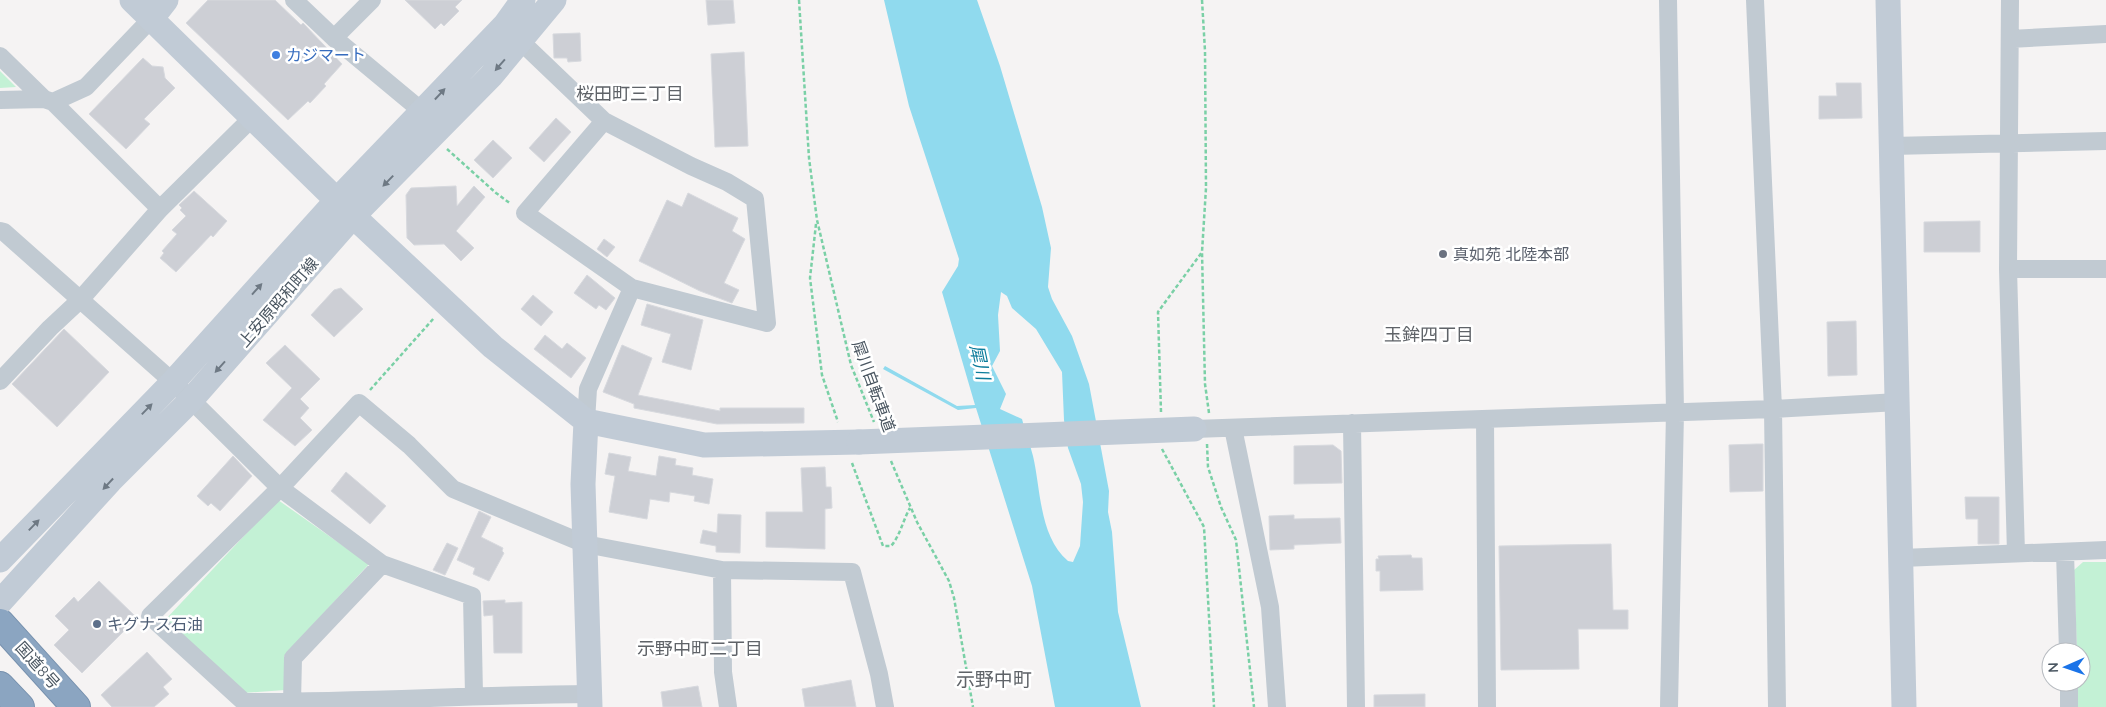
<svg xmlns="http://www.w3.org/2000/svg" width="2106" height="707" viewBox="0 0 2106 707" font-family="Quicksand,'Noto Sans JP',sans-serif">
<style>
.green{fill:#c3f1d5}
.water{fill:#90daee;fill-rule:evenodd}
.building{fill:#cdcfd5;stroke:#d7d9de}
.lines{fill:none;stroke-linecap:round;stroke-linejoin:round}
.highway-casing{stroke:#7690ad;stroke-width:30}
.path{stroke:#7ad0a6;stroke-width:2.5;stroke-dasharray:4 2.5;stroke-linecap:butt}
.street{stroke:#c1cad2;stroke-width:18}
.secondary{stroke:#c1cbd6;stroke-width:25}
.highway{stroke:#8ba5c1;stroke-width:28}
.secondary-bridge{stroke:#c1cbd6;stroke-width:25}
.oneway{fill:#6e7984}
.shop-dot{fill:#3f7fe0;stroke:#fff;stroke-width:2}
.worship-dot{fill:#6b7280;stroke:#fff;stroke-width:2}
.service-dot{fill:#5c6f8a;stroke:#fff;stroke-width:2}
.labels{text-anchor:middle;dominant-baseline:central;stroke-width:5;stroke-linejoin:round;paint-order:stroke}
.shop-label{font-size:16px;fill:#366cbe;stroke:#fff;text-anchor:start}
.worship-label{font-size:16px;fill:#5b616d;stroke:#fff;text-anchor:start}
.street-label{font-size:16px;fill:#4a5661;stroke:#fff}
.service-label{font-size:16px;fill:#4e5e75;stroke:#fff;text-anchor:start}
.neighbourhood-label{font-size:18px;fill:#5f6368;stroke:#fff}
.water-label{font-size:18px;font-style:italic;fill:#0c7c9b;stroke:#fff}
.quarter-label{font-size:19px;fill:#5f6368;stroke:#fff}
</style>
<rect width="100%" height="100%" fill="#f5f3f3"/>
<path class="green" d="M0,71L16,87L0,88Z
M278,500L369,564L284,656L285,690L243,693L165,620Z
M2083,562H2106V707H2078L2077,682H2081V652H2077L2074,570Z"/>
<path class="water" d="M884,0H977L1000,66L1042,207L1051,248L1048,287L1052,299L1072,336L1089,384L1109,491L1108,512L1112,532L1118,612L1141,707H1055L1032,586L976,408L958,410L883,369L885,366L957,406L975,405L942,292L958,266L959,259L909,106ZM1001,292L1007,296L1012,308L1036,329L1062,372L1064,420L1068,448L1081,484L1083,502L1080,546L1073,562L1068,561C1039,536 1041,490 1033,456C1030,444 1025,432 1022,419L1000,409L1006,394L992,366L1000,351L998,315Z"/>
<path class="building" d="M208,0H275L301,25L303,23L342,64L324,84L326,86L310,103L308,101L288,120L186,23Z
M405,0H462L455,7L459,11L444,26L441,23L435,29Z
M706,0H733L735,23L708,25Z
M580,33L581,61L568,62L567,58H554L553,34Z
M744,52L748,146L715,147L711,54Z
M143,58L152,66L163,67L165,78L175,88L144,119L150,124L126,149L89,114Z
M1836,83H1861L1862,118L1819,119V96H1837Z
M556,118L571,132L544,162L529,148Z
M493,140L512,158L493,178L474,160Z
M456,186L457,206L474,186L485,197L456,231L474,248L461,261L444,244L414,245L407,238L406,195L411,188Z
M194,191L227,221L213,237L211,235L176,272L160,258L164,253L162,251L177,234L172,230L186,216L180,210L182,208L179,205Z
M688,193L738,218L732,231L745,239L724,283L739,290L732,303L700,291L639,261L667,200L682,207Z
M1980,221V252H1924V222Z
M604,239L615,247L607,257L597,249Z
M587,275L615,298L606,310L599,305L596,309L574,293Z
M341,288L363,309L334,337L311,315L334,290Z
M533,295L553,312L541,326L521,309Z
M647,304L703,320L691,370L662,362L671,334L641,325Z
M1856,321L1857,375L1828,376L1827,322Z
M64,329L109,372L57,427L12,384Z
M545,335L562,349L567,343L586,358L571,378L534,349Z
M285,345L320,379L300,399L309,408L300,418L312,430L295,446L263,420L292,388L266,363Z
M622,345L652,358L638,395L720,411V408H804V423L717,424L634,408V404L603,392Z
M1757,444H1763V491L1730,492L1729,445Z
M1333,445L1341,451L1342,483L1294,484V446Z
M609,453L631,457L628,471L656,476L659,456L676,459L675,465L693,468L692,475L713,479L709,504L694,501L695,496L670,492L669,502L650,499L647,519L609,512L615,476L605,474Z
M233,456L252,476L220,511L211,503L208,506L197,496Z
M825,467L826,487H831L832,508L825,509V549L766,547V512H803L801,468Z
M346,472L386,506L370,524L331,491Z
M1965,497H1999V544H1978V519H1966Z
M479,511L491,517L481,537L503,548L502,551L504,553L489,581L473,574L475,568L457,560Z
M718,514L741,515L740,553L716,552V546L700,543L703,530L717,533Z
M1294,515V519L1340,518L1341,543L1294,545V549L1270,550L1269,516Z
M447,543L458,548L445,575L433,570Z
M1611,544L1613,610H1628V629H1578L1579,669L1501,670L1499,546Z
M1411,555L1412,558H1422L1423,590L1380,591V571H1376V559H1379L1378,556Z
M99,581L137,618L82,673L54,645L69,630L55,616L74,597L78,602Z
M505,600V603L522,602V653H494L493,615L484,616L483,601Z
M147,652L172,679L163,687L169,694L154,707H112L101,695Z
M851,680L856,707H805L802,689Z
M698,686L702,707H663L661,692Z
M1425,694V707H1374V695Z"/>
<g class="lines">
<g class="highway-casing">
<path id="highway" d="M0,623L76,707
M0,686L20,707"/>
</g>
<path class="path" d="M799,0L809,158L817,220L851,365L874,422
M1202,0L1205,51L1206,188L1202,252L1205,384L1209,413
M447,149L496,193L511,204
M816,224L810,278L822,375L838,422
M370,390L434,318
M1161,412L1158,312L1202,252
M1207,444L1208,467L1221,507L1236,540L1254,707
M1162,449L1204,527L1214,707
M891,461L917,522L949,581L954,598L973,707
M852,463L883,546H891C900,536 903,520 910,508"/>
<path class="street" d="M294,0L334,38L423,112
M1668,0L1675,412L1669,707
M1755,0L1773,409L1777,707
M2010,0L2008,269L2016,553
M512,33L604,121
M334,38L372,0
M2010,39L2106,34
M0,56L44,99
M0,100L44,99L53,102L160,209
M53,102L86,87L152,18
M1891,146L2106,141
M0,231L4,232L173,382L280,488L150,616L244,702C359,702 474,695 589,694
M2008,269H2106
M0,381L50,328L80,300L160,209L252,118
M1485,419L1487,707
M586,421L588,389L632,288L767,323L755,199L727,182L691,166L604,121L525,213L632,288
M1352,423L1356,707
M1233,428L1270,607L1277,707
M1194,429L1773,409L1898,402
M2065,552L2068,652
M1901,558L2106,550
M722,570L723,672L728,707
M2069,682V707
M474,695L472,596L382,564L280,488L359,403L409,445L453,489L585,544L722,570L852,572L879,674L885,707
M292,702L293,658L382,564"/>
<path class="secondary" d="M132,0L353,216L493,347L586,421L704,445L859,442
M1888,0L1904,707
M152,18L166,0
M586,421L583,484L590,707
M0,560L173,382L338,199L505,25L523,0
M0,602L110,481L191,400L353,216L491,76L554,0"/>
<use href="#highway" class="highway"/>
<path class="secondary-bridge" d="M859,442L1194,429"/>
</g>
<defs><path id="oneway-solid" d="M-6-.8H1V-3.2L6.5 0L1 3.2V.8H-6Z" transform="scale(1.25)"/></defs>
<g class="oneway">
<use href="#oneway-solid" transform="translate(500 65) rotate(131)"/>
<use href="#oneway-solid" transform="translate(440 94) rotate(-47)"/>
<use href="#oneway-solid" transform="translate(388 181) rotate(134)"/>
<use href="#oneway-solid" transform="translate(257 289) rotate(-48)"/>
<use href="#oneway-solid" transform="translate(220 367) rotate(132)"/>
<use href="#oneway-solid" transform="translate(147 409) rotate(-46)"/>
<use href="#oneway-solid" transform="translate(108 484) rotate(133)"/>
<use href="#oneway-solid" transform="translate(34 525) rotate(-46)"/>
</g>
<circle class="shop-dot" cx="276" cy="55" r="5"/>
<circle class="worship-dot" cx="1443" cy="254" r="5"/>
<circle class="service-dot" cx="97" cy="624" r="5"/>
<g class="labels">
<g class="shop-label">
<text x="286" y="55">カジマート</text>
</g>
<g class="worship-label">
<text x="1453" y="254">真如苑 北陸本部</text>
</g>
<g class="street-label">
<text transform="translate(278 302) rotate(-49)">上安原昭和町線</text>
<text transform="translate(874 386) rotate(70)">犀川自転車道</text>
<text transform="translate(38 665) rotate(48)">国道8号</text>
</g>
<g class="service-label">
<text x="107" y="624">キグナス石油</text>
</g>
<g class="neighbourhood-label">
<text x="630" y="93">桜田町三丁目</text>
<text x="1429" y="334">玉鉾四丁目</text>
<text x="700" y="648">示野中町二丁目</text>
</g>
<g class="water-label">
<text transform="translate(980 362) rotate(78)">犀川</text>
</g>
<g class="quarter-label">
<text x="994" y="679">示野中町</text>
</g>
</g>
<g transform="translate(2066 667) rotate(268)"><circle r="24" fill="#ffffff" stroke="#b7bbc0"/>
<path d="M0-4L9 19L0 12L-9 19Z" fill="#1a73e8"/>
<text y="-8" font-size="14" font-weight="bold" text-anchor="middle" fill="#4a5661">N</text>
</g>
</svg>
